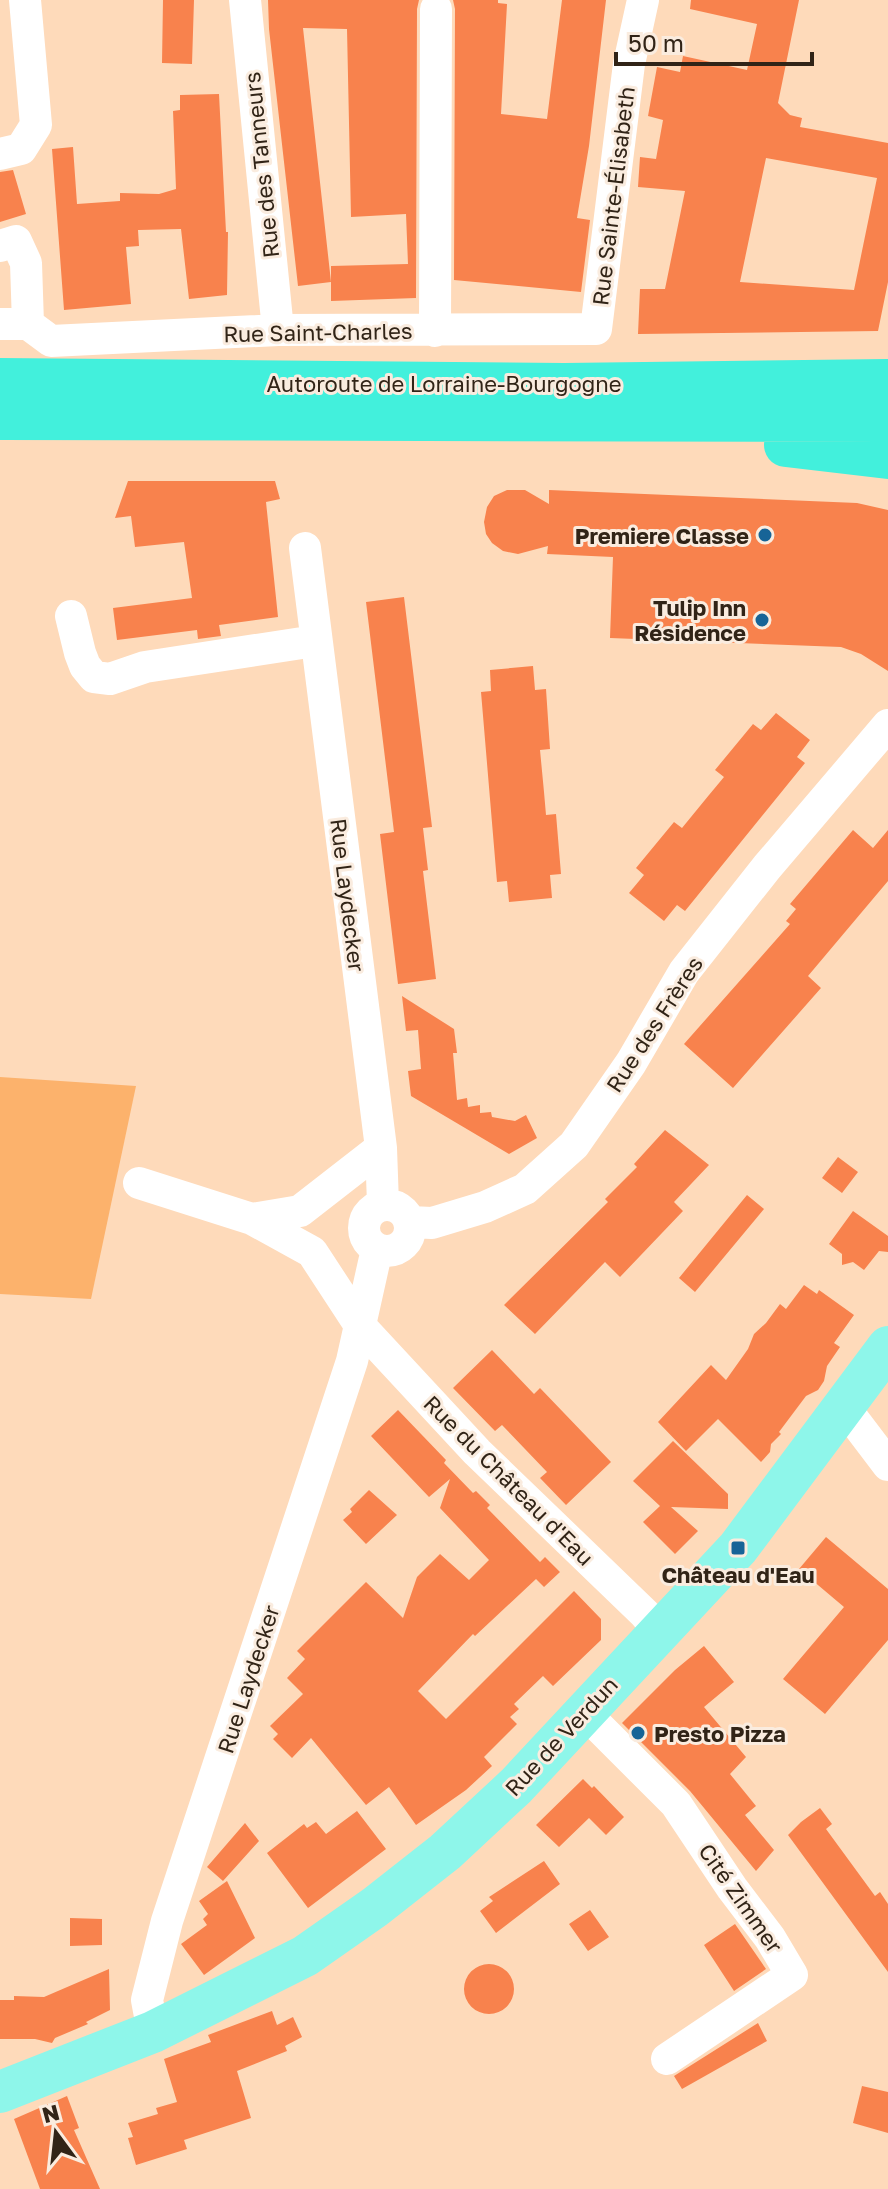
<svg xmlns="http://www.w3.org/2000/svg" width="888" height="2189" viewBox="0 0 888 2189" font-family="'Golos Text',sans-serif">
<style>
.green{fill:#fcb26c}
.building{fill:#f8824d;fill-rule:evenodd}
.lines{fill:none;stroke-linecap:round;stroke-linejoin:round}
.minor{stroke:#fff;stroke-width:32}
.major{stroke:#8ef6ea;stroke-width:42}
.highway{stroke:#42f0dc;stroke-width:44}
.poi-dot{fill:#176497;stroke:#faecdf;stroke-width:3}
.labels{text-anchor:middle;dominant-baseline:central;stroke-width:6;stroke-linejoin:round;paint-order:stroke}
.street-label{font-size:22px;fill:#312417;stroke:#faecdf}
.poi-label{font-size:22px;font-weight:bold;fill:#312417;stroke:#faecdf;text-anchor:end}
</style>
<rect width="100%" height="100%" fill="#fedaba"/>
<path class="green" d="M0,1077L136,1086L91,1299L0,1294Z"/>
<path class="building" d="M163,0H194L192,64L162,63Z
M268,0H419L417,9L416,298L331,301V282L298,286L269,29ZM303,28L347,29L351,217L406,214L408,264L331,266V282Z
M453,0H498V3L507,4L501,114L547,119L562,0H606L589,146L577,218L590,220L581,292L454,280L455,9Z
M691,0H799L778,103L790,115L802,118L800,127L888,143V282L878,331L638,334L640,289H665L685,191L638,187L640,157L656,159L663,120L648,116L657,67L680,72L683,56L747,70L757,24L690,9ZM766,158L877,178L854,290L740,282Z
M219,94L226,232H228L227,295L189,299L181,229L138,230L139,246L126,247L131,304L64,310L52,149L73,147L77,204L120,201V193L159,194L176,189L173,111L180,110V95Z
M13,170L26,214L0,222V172Z
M128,481H275L280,499L266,502L278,617L219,625L221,636L198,639L197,630L117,640L113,608L192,598L184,542L135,547L131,516L115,518Z
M507,490H525L549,504V490L857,503L888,510V671L861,654L841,647L610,638L613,557L547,554L548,546L518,554L503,551L492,543L486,534L484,522L487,507L494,496Z
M404,597L432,827L423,828L428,870L423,871L436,979L398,984L380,834L394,832L366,602Z
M533,666L535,690L546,689L550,749L540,750L544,792L546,815L556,814L561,874L550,875L552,898L509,902L507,881L497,882L481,692L491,691L490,670Z
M776,713L810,740L797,757L805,763L685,911L677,905L664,921L629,893L644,875L636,868L674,822L682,828L709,795L724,777L715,770L753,724L761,730Z
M853,830L873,848L888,830V881L808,976L821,988L733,1088L684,1044L790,924L786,921L796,909L790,904Z
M402,996L454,1029L457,1053H453L457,1100L467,1098L468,1107L480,1105V1113L491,1112L492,1117L515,1121L526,1115L537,1138L509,1154L411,1096L408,1071L421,1069L418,1030L406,1031Z
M665,1130L709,1165L674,1202L683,1211L620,1277L605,1262L535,1334L504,1305L608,1202L605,1199L637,1167L634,1164Z
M838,1157L858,1172L842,1193L822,1178Z
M747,1195L764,1209L695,1292L679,1278Z
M853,1211L888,1236V1252L879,1251L864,1270L853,1262L842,1265V1254L829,1244Z
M804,1285L817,1294L819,1290L854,1315L834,1343L840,1347L827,1366L824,1381L818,1390L806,1396L779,1432L781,1434L771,1444L770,1452L761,1462L718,1419L686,1451L658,1422L711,1365L726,1380L748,1349L754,1334L766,1323L780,1304L786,1309Z
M492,1350L534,1394L540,1388L611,1462L566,1505L540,1478L547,1472L502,1425L495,1431L453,1388Z
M398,1410L446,1460L444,1463L473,1493L476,1491L490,1505L487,1508L540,1562L545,1557L560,1572L544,1587L536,1579L475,1636L473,1634L418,1691L446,1719L574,1591L601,1619V1640L553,1686L543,1676L514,1704L519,1709L510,1717L517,1724L484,1757L492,1766L466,1790L416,1825L389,1787L366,1805L311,1738L292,1758L273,1739L278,1734L270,1726L303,1694L287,1678L305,1659L297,1651L366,1582L403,1618L417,1577L440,1554L469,1580L489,1560L440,1508L450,1479L429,1497L371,1436Z
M673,1441L728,1494V1509L671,1507L698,1531L675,1554L643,1522L660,1506L633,1481Z
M369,1490L397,1515L366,1544L343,1520L352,1512L350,1509Z
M826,1537L888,1589V1640L825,1714L783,1679L844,1607L799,1569Z
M704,1646L734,1682L704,1707L746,1757L730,1774L756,1806L745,1815L774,1850L756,1871L690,1791L622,1723L675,1670Z
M583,1779L592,1788L594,1786L624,1817L606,1835L589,1818L559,1847L536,1825Z
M820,1808L832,1824L826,1829L875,1896L880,1892L888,1904V1972L788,1835L801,1822Z
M357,1811L386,1849L308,1908L267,1853L304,1824L307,1828L316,1822L326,1834Z
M245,1823L259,1841L223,1881L207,1867Z
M544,1861L560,1884L496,1933L480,1911L493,1901L489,1897Z
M227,1881L255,1938L204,1975L181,1944L207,1925L203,1919L208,1914L199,1901Z
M590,1910L609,1937L588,1951L569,1924Z
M70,1918L102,1919V1945L70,1946Z
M735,1924L766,1969L734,1991L704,1945Z
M464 1989a25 25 0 1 1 50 0a25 25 0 1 1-50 0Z
M109,1969L110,2010L86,2022L88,2024L55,2038L52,2043L35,2039H0V2000H14V1996L44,1997Z
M272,2011L277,2025L293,2017L302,2037L285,2046L287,2051L237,2071L251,2118L184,2140L187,2149L136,2165L128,2138L133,2137L128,2123L158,2114L156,2108L177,2102L164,2059L211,2042L208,2035Z
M758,2023L767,2041L682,2089L674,2076Z
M862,2086L888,2092V2133L853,2123Z
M67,2096L79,2128L74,2130L100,2189H40L14,2119Z"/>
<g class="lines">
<path class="minor" d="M245,0L278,330
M0,154L21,149L36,125L25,0
M0,246L16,241L26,263L28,324
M0,324H28L51,341L278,330L596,329L629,64L643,0
M435,331L436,9
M305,548L381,1148L383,1204
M71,616L80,653L85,666L94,677L110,679L145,667L315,641
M139,1183L252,1219L300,1211L381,1148
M364 1228a23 23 0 1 1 46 0a23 23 0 1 1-46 0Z
M252,1219L312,1252L361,1327L477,1452L645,1614L659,1631
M410,1222L432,1223L485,1207L525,1189L574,1145L631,1063L684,972L767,867L888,725
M844,1407L888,1465
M585,1713L676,1804L732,1888L770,1938L792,1975L667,2059
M153,2032L147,2000L167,1921L352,1361L377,1249"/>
<path class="major" d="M0,2092L153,2032L305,1956L375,1907L445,1852L516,1786L738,1548L888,1347"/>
<path class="highway" d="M0,380L564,385L888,381
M0,418L888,420
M786,445L888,457"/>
</g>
<g class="poi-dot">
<circle cx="765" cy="535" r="8"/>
<circle cx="762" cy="620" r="8"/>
<rect x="730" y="1540" width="16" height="16" rx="4"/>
<circle cx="638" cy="1733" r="8"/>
</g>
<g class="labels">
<g class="street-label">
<text transform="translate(261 165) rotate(-96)">Rue des Tanneurs</text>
<text transform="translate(613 196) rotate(-83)">Rue Sainte-Élisabeth</text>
<text transform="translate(318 332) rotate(-1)">Rue Saint-Charles</text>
<text x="444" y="383">Autoroute de Lorraine-Bourgogne</text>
<text transform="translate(348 895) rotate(83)">Rue Laydecker</text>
<text transform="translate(654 1024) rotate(-57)">Rue des Frères</text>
<text transform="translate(509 1480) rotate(45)">Rue du Château d'Eau</text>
<text transform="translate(248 1679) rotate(-72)">Rue Laydecker</text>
<text transform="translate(561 1736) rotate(-47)">Rue de Verdun</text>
<text transform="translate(741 1898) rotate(55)">Cité Zimmer</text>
</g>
<g class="poi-label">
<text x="749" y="535">Premiere Classe</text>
<text x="746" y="607">Tulip Inn<tspan x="746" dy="25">Résidence</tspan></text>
<text x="738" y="1574" text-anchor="middle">Château d'Eau</text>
<text x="654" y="1733" text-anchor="start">Presto Pizza</text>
</g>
</g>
<g transform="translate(56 2133) rotate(345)" stroke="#faecdf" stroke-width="6" paint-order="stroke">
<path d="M0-6L14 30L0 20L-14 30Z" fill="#312417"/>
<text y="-12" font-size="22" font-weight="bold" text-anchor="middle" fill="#312417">N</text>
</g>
<path d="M616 52v12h196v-12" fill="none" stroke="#312417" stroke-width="4"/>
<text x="628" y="52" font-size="24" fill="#312417" stroke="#faecdf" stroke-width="6" paint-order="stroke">50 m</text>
</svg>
